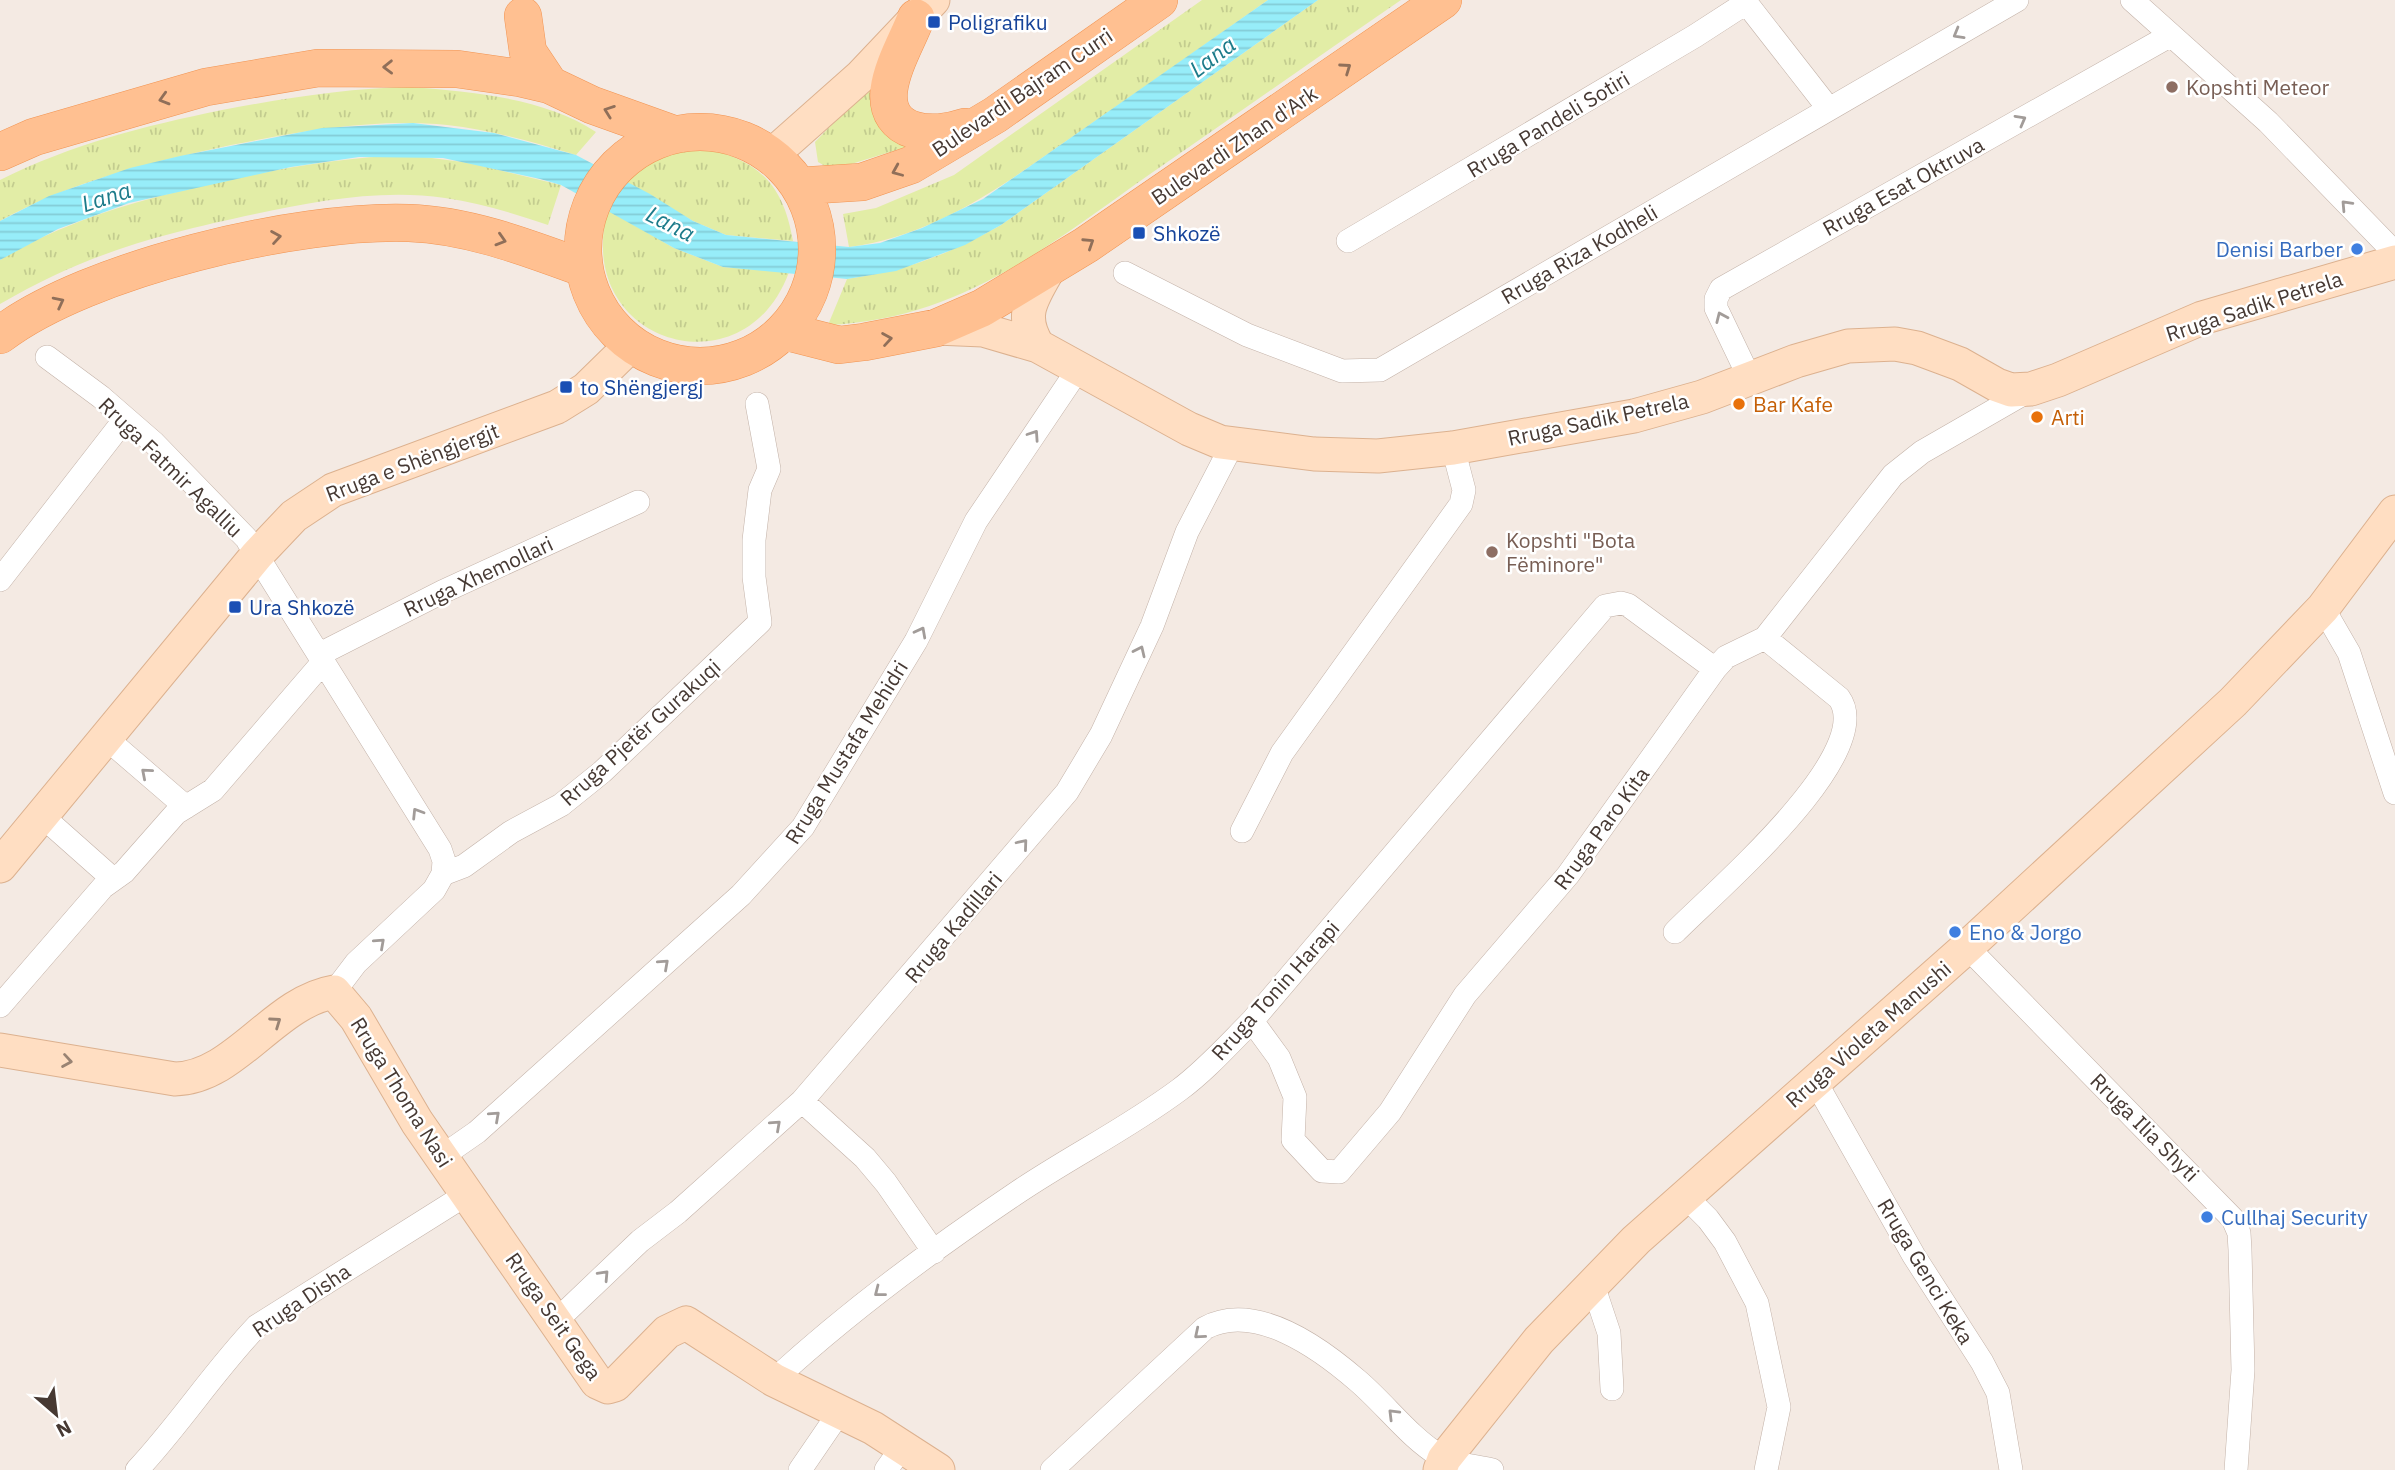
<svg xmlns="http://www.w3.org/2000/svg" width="2395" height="1470" viewBox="0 0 2395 1470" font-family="'IBM Plex Sans',sans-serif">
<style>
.grass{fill:url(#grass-tufts)}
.water{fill:url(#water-rules)}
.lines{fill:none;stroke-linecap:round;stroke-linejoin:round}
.street-casing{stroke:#c3b2a8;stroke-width:24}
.secondary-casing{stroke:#dcb18f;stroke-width:35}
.primary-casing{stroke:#f19453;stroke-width:38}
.street{stroke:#fff;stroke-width:23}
.secondary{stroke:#ffdec2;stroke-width:33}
.primary{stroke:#ffc091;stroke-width:37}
.oneway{stroke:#a29c99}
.oneway2{stroke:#906f59}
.oneway3{stroke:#998373}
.transit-dot{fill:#1a4fb4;stroke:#fff;stroke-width:2.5}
.education-dot{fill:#8d6e63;stroke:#fff;stroke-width:2.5}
.shop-dot{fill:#3f7fe0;stroke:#fff;stroke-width:2.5}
.food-dot{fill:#e8710a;stroke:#fff;stroke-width:2.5}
.labels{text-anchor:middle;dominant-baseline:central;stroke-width:5;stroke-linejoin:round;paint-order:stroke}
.transit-label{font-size:21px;fill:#164399;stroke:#fff;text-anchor:start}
.education-label{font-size:21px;fill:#785e54;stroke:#fff;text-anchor:start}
.street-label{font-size:21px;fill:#463933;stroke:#fff}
.shop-label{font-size:21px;fill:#366cbe;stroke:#fff;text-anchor:start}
.food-label{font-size:21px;fill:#c56008;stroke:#fff;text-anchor:start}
.water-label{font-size:23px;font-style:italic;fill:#1c7b8a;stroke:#fff}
</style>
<defs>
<pattern id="grass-tufts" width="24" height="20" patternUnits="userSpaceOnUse" patternTransform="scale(1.75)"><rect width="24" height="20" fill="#e2eda6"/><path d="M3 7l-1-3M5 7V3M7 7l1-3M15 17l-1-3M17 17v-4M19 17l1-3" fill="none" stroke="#c3cc8f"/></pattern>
<pattern id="water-rules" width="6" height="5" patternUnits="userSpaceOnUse" patternTransform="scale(1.75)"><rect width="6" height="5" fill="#97edf9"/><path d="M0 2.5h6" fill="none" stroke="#84ccd6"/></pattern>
</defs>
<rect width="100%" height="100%" fill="#f4eae3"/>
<path class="grass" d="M1202,0H1268C1207,43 1146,86 1085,128C1011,179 941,235 849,247L843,214L876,208L954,175Z
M1318,0H1401C1322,54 1244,109 1166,163C1057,238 967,319 828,325L847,279C908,270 947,255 1001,225Z
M883,72L919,143L832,170L818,162L815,142Z
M412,87C473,92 545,98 596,132L576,155C534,142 491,130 447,125C374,118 303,131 231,145C152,162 72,181 0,221V180C72,144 144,126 222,110C286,98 347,88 412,87Z
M699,147C757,159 783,182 793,241L726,235L693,221L625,182C646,157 668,151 699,147Z
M409,155L470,163L561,185L548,225C515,214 481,203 445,198C381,189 318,201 255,214C157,235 88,253 0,304V260C68,219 142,199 219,182C282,168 344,157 409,155Z
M608,210L674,248L723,267L789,272C744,396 571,342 608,210Z"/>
<path class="water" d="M1268,0H1318L1001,225L965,245L896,271L847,279L723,267L674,248L561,185L540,179L443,158L359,157L291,167L129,203L58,229L0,260V221L49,196L130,168L180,156L322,128L413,123L494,133L576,155L650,194L693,221L726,235L849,247L880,243L922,228L983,199Z"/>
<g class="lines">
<g class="street-casing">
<path id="street" d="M1744,0L1829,109
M2132,0L2268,122L2395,253
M1348,241L1695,36L1746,3
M1125,273L1247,335L1342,371L1380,370L2017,0
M47,357L101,397L154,443L246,538L440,849L444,861L443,874L434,890L356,963L334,992
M1750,379L1716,308V299L1721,289L2171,35
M0,580L125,419
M2323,608L2349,653L2395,793
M320,654L442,592L638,502
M107,739L186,807
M42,816L113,879
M1242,831L1282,753L1461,504L1464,490L1453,448
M443,874L464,866L511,832L561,805L602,772L760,622L754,577V540L760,490L769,469L757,404
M1675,932C1712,894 1879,753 1839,698L1765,638
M1967,947L2233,1219L2239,1233L2240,1250L2243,1370L2236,1470
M0,1006L103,887L124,872L176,813L213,790L324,661
M1252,1021L1279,1058L1295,1097L1293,1140L1322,1171L1339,1172L1390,1112L1465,995L1568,875L1715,669L1726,657L1765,638L1893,475L1922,452L2028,391
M1815,1081L1914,1256L1982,1362L1998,1393L2011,1470
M802,1101L865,1158L886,1183L934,1252
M441,1157L477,1132L741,895L803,827L916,641L976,521L1079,368
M1685,1196L1708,1219L1725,1242L1757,1303L1779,1407L1766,1470
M1592,1282L1609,1333L1612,1389
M555,1322L640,1241L678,1212L802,1101L1067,792L1101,735L1152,626L1187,532L1232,445
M774,1380C849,1311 933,1249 1018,1192C1070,1157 1128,1128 1179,1090C1206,1070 1229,1044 1252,1021L1605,606L1621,603L1628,605L1715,669
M137,1470C180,1424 214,1371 257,1326L467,1194
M800,1470L839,1413
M886,1470L903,1446
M1052,1470L1205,1328C1255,1301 1320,1348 1358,1381C1386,1405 1409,1437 1440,1456C1454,1465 1476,1466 1492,1470"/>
</g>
<g class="secondary-casing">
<path id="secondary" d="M772,155L861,76L933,0
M936,328L983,330L1038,346L1189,429L1220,442L1314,454L1378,456L1453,448L1634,416L1702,397L1796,361L1848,346L1895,344L1917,348L1960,364L1997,385L2011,390L2031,389L2058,380L2202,318L2395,262
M1038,346C1018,314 1033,298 1049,268
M0,866L257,555L294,516L333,490L557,407L586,389L631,345
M0,1050L175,1079C235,1078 274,1002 334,992L356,1018L417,1122L597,1382L608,1387L615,1385L667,1332L686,1323L774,1380L873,1428L938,1470
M1440,1470L1444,1459L1539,1340L1636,1240L1967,947L2233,702L2323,608L2395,512"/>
</g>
<g class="primary-casing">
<path id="primary" d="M523,16L528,52L550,85
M916,18C907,41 892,66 889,90C884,136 934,138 965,127
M583 249a117 117 0 1 1 234 0a117 117 0 1 1-234 0Z
M0,152L34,137L206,87L318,68L457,69L520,78L550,85L592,105L673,134
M799,186L862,182L911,165L995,115L1159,0
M784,331L839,345L864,342L936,328L982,308L1086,245L1443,0
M0,335C88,268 299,219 409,223C469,225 528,248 583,268"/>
</g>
<use href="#street" class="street"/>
<use href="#secondary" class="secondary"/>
<use href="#primary" class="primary"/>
</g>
<defs><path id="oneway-chevron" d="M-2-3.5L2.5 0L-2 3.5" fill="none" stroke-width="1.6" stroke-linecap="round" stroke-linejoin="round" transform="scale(1.75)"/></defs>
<g class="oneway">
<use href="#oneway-chevron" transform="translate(1958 34) rotate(150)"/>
<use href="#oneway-chevron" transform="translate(2021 120) rotate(-29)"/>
<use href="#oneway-chevron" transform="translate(2346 205) rotate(-133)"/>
<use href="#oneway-chevron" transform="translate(1721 317) rotate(-114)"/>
<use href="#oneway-chevron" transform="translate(1034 435) rotate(-56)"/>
<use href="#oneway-chevron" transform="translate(921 632) rotate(-62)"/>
<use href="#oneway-chevron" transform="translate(1140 651) rotate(-65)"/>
<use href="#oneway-chevron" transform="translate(146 773) rotate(-139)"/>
<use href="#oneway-chevron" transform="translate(417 813) rotate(-122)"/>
<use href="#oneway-chevron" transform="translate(1023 844) rotate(-50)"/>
<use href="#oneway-chevron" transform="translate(380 943) rotate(-42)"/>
<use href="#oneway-chevron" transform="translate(664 964) rotate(-42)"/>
<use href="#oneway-chevron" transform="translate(495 1116) rotate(-42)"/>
<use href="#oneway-chevron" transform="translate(776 1125) rotate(-42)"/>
<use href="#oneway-chevron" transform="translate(604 1275) rotate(-47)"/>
<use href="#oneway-chevron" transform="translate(879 1292) rotate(142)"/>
<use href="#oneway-chevron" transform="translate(1199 1334) rotate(140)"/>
<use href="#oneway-chevron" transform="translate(1393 1414) rotate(-135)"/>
</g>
<g class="oneway2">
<use href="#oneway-chevron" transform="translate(388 67) rotate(179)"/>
<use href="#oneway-chevron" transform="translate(1346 68) rotate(-35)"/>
<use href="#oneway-chevron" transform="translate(164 99) rotate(164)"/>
<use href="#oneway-chevron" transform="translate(609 111) rotate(-160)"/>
<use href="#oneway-chevron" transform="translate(897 171) rotate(157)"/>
<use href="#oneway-chevron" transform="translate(276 237) rotate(-9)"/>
<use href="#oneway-chevron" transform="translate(501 240) rotate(17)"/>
<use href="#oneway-chevron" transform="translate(1089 243) rotate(-33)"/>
<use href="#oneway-chevron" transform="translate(59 302) rotate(-27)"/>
<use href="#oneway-chevron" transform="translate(887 339) rotate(-9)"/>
</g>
<g class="oneway3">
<use href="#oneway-chevron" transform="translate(276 1022) rotate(-35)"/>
<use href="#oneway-chevron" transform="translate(67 1061) rotate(9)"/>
</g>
<g class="transit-dot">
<rect x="927" y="15" width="14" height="14" rx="3.5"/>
<rect x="1132" y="226" width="14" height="14" rx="3.5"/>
<rect x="559" y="380" width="14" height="14" rx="3.5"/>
<rect x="228" y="600" width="14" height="14" rx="3.5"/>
</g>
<g class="education-dot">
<circle cx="2172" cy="87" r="7"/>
<circle cx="1492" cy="552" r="7"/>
</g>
<g class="shop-dot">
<circle cx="2357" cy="249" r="7"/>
<circle cx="1955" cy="932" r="7"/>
<circle cx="2207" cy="1217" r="7"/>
</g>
<g class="food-dot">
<circle cx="1739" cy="404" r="7"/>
<circle cx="2037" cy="417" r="7"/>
</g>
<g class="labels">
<g class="transit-label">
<text x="948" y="22">Poligrafiku</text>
<text x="1153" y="233">Shkozë</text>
<text x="580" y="387">to Shëngjergj</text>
<text x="249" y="607">Ura Shkozë</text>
</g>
<g class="education-label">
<text x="2186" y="87">Kopshti Meteor</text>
<text x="1506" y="540">Kopshti "Bota<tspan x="1506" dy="24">Fëminore"</tspan></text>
</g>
<g class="street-label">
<text transform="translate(1022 92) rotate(-34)">Bulevardi Bajram Curri</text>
<text transform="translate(1548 124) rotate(-31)">Rruga Pandeli Sotiri</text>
<text transform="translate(1234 145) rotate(-34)">Bulevardi Zhan d'Ark</text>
<text transform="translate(1903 186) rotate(-29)">Rruga Esat Oktruva</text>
<text transform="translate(1579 254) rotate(-30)">Rruga Riza Kodheli</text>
<text transform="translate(2254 306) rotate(-18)">Rruga Sadik Petrela</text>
<text transform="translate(1598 419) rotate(-12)">Rruga Sadik Petrela</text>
<text transform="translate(412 462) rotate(-21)">Rruga e Shëngjergjt</text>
<text transform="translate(171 467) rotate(44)">Rruga Fatmir Agalliu</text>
<text transform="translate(478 576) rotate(-25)">Rruga Xhemollari</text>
<text transform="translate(640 732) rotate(-42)">Rruga Pjetër Gurakuqi</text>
<text transform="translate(846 752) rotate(-58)">Rruga Mustafa Mehidri</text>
<text transform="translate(1601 828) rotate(-54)">Rruga Paro Kita</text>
<text transform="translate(953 927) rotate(-50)">Rruga Kadillari</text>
<text transform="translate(1275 990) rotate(-48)">Rruga Tonin Harapi</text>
<text transform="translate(1868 1034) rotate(-41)">Rruga Violeta Manushi</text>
<text transform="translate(402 1092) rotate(58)">Rruga Thoma Nasi</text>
<text transform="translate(2145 1127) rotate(45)">Rruga Ilia Shyti</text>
<text transform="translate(1926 1271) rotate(59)">Rruga Genci Keka</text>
<text transform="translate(301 1300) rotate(-34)">Rruga Disha</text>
<text transform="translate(554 1316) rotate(55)">Rruga Seit Gega</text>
</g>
<g class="shop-label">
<text x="2343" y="249" text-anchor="end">Denisi Barber</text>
<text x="1969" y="932">Eno &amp; Jorgo</text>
<text x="2221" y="1217">Cullhaj Security</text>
</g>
<g class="food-label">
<text x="1753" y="404">Bar Kafe</text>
<text x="2051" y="417">Arti</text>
</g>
<g class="water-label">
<text transform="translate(1212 56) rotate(-37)">Lana</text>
<text transform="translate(106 196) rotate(-18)">Lana</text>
<text transform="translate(671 223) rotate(27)">Lana</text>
</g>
</g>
<g transform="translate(56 1414) rotate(152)" stroke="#ffffff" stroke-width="5" paint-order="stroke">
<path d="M0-5L12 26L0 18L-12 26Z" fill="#463933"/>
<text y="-10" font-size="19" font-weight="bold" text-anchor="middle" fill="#463933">N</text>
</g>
</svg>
